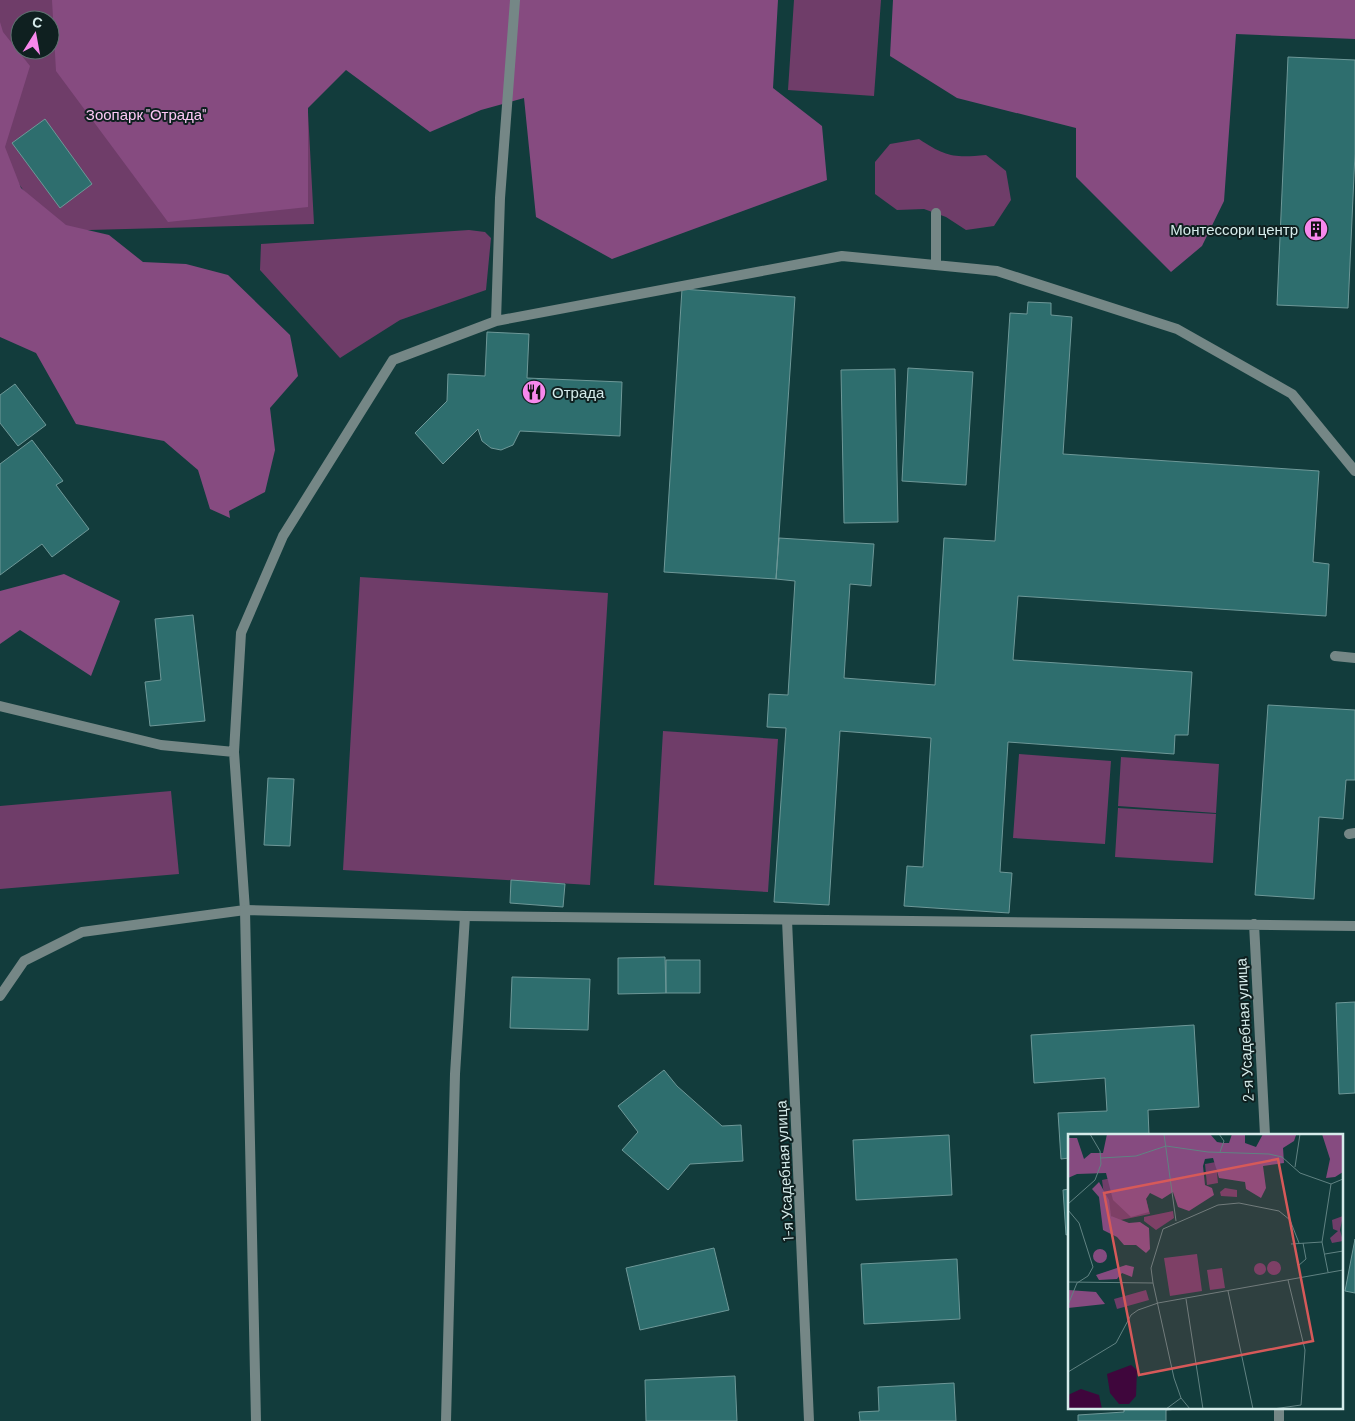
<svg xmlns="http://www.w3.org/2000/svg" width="1355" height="1421" viewBox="0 0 1355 1421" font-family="Barlow,sans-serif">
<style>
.green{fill:#6f3d69;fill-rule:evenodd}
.forest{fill:#864b80}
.building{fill:#2e6e6e;stroke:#6e9898}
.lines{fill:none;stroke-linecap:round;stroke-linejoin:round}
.lane{stroke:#758786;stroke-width:10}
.street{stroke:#758786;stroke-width:10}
.labels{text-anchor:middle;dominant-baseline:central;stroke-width:4;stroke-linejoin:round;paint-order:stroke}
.park-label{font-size:15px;fill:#fcc8f5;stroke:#0f2020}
.poi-label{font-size:15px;fill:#d6eceb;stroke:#0f2020;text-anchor:end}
.street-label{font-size:15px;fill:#d6eceb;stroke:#0f2020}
.inset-road{fill:none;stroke:#608282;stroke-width:1}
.view{fill:#d65959;fill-opacity:0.15;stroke:#d65959;stroke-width:2.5}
.inset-edge{fill:none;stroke:#d6eceb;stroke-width:2.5}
</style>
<rect width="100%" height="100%" fill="#123c3c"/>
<path class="green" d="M0,0H302L314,224L52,231L0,157ZM20,20H50V50H20Z
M794,0H881L874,96L788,90Z
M919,139C946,157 954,158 986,155L1006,171L1011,200L994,226L966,230L946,217L924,209L897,210L875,194V162L890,144Z
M469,230L485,232L491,238L486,290L400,320L340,358L260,270L261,244Z
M360,577L608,593L590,885L343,870Z
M663,731L778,739L768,892L654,885Z
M1019,754L1111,761L1105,844L1013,838Z
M1121,757L1219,764L1216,813L1118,806Z
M171,791L179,874L0,889V806Z
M1118,808L1216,814L1213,863L1115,857Z"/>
<path class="forest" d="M52,0H778L773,88L822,126L827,180L612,259L536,217L524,98L481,110L430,132L346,70L308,108V207L168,222L56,71Z
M893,0H1355V39L1236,34L1224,201L1202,246L1171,272L1076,177V128L957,98L890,56Z
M0,22L3,32L30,66L5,147L21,188L66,225L109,235L143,262L186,264L228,275L290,335L298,376L270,408L275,450L265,492L229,511L230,518L210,509L198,470L164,441L76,424L36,353L0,337Z
M64,574L120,601L91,676L20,630L0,644V591Z"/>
<path class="building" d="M1288,57L1355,60V153L1348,308L1277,305Z
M45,119L92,184L60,208L12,143Z
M682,289L795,297L776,579L664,572Z
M1028,302L1051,303V315L1072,317L1063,454L1319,471L1313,562L1329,564L1326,616L1018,596L1013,660L1192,672L1188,735H1175L1174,754L1008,742L1000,872L1012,873L1009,913L904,906L907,866L923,867L931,738L840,731L829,905L774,902L786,728L767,727L769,694L788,695L795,581L776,579L779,538L874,544L871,586L850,584L844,678L935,685L944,538L995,541L1010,313L1027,314Z
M487,332L529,334L527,378L622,382L620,436L520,431L513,445L501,450L491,448L482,441L478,429L443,464L415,433L447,401L448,374L485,376Z
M908,368L973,372L966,485L902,481Z
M895,369L898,522L844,523L841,370Z
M15,384L46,425L18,446L0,423V395Z
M32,440L63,481L56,485L89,529L52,557L42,544L0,575V464Z
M193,615L205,721L150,726L145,682L161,680L155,619Z
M1268,705L1355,710V780H1346L1343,819L1319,817L1314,899L1255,895Z
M268,778L294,779L290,846L264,845Z
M511,880L565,884L563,907L510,903Z
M665,957L666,993L618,994V958Z
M666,960H700V993H666Z
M512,977L590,979L588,1030L510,1028Z
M1355,1002V1093L1339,1094L1336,1003Z
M1194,1025L1199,1107L1148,1110L1149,1135H1069V1158L1061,1159L1058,1113L1107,1111L1105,1078L1034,1083L1031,1035Z
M664,1070L677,1086L722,1126L741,1125L743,1161L690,1164L668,1190L622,1150L638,1132L618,1106Z
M949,1135L952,1195L856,1200L853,1140Z
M1069,1189V1234L1066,1235L1063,1190Z
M1355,1239V1293L1345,1291Z
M714,1248L729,1310L640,1330L626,1268Z
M957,1259L960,1319L864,1324L861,1264Z
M735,1376L737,1421H646L645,1380Z
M954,1383L956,1421H860L859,1412L879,1411L878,1387Z
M1124,1407H1204L1166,1410V1421H1078V1415L1124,1412Z"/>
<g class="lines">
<path class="lane" d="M936,213V265
M496,321L500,198L515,0
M1335,656L1355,658
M0,706L161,745L234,752
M1349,834L1355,833
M0,996L24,961L82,932L245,910L234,752L241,633L283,536L393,360L496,321L842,256L997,271L1177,329L1292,394L1355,471
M446,1421L455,1074L465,916"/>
<path class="street" d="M787,920L809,1421
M1254,924L1265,1135
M1279,1407V1421
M256,1421L245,910L465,916L1355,926"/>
</g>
<defs>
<g id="building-disc" transform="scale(1.25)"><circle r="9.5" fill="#f788ec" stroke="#0f2020"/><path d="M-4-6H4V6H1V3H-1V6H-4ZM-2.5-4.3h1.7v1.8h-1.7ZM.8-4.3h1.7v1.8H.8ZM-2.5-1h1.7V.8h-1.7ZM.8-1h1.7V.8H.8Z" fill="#111"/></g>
<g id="restaurant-disc" transform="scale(1.25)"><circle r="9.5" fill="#f788ec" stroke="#0f2020"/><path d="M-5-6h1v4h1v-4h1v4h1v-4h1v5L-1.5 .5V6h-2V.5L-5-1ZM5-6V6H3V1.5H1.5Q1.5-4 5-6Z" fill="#111"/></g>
</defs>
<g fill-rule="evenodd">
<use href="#building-disc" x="1316" y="229"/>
<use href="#restaurant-disc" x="534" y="392"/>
</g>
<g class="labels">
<g class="park-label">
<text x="146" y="114">Зоопарк "Отрада"</text>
</g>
<g class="poi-label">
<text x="1298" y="229">Монтессори центр</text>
<text x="552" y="392" text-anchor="start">Отрада</text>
</g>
<g class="street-label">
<text transform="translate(1244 1030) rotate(-93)">2-я Усадебная улица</text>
<text transform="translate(784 1171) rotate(-93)">1-я Усадебная улица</text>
</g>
</g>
<g transform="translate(1068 1134)">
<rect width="275" height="275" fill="#123c3c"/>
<path d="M148,28L150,49L139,51L137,30ZM71,38L82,80L48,87L38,77L34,46ZM157,54L169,56V63L153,62L152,58ZM105,77L106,84L88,96L76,87V83ZM275,82L272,96L275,107L264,109L262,104L270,97L265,95L264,86ZM129,120L134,157L102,162L96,124ZM199 134a7 7 0 1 1 14 0a7 7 0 1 1-14 0ZM186 135a6 6 0 1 1 12 0a6 6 0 1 1-12 0ZM154,134L157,154L142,156L139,136ZM78,156L81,166L49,175L46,165Z" fill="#6f3d69"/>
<path d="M39,0H142L149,8L155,9H161L164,0H177V9L188,13L195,0L228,1L226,7L215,14L216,29L195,32L198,54L193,64L178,55L177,48L151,44L145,24L137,25L135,32L137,51L144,54L146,61L121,77L110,73L105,58L94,65L82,59L78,65L81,78L63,83L45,66L38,39L9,40L0,44V4H9L16,25L23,19H35ZM254,0H275V38L267,43L258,44L262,25ZM31,48L41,66L43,82L61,89L72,88L81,94L82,115L78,119L68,111H56L49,103L35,96L31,63L24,55ZM25 122a7 7 0 1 1 14 0a7 7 0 1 1-14 0ZM58,131L66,133L64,143L54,139L49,145L31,146L28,141ZM0,156L28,158L37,170L0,174Z" fill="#864b80"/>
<path d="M63,231L69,236L68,262L61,270H51L42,259L39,240ZM13,255L31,261L34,275H0V261Z" fill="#3f063c"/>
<path class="inset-road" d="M96,0L108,87M151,0L156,7L152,18M33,24L68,22L98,12L140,18L201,20L214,23L232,39L263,50M227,33L232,0M0,70L27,46L33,30L32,17L22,0M0,76L11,89L25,133L20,142L9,149L0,171M223,110L254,108M257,120L275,117M230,132L238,125L235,109M260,138L254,108L263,50L275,45M0,148L85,149M160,157L185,275M118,165L135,275M0,238L48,209L63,181L70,176L90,169L275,136M98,275L113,264M122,275L113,264L106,244L85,149L83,134L95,95L150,71L171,69L211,77L222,86L231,109M205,275L233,271L237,216L220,146"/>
<path class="view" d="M210,25L245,207L71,241L36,59Z"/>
<rect width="275" height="275" class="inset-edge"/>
</g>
<g transform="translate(35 35) rotate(11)"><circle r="24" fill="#0f2020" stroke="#5f7271"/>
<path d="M0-4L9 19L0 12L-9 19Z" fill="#f788ec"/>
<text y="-8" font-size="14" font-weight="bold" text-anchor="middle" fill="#d6eceb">С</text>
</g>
</svg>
